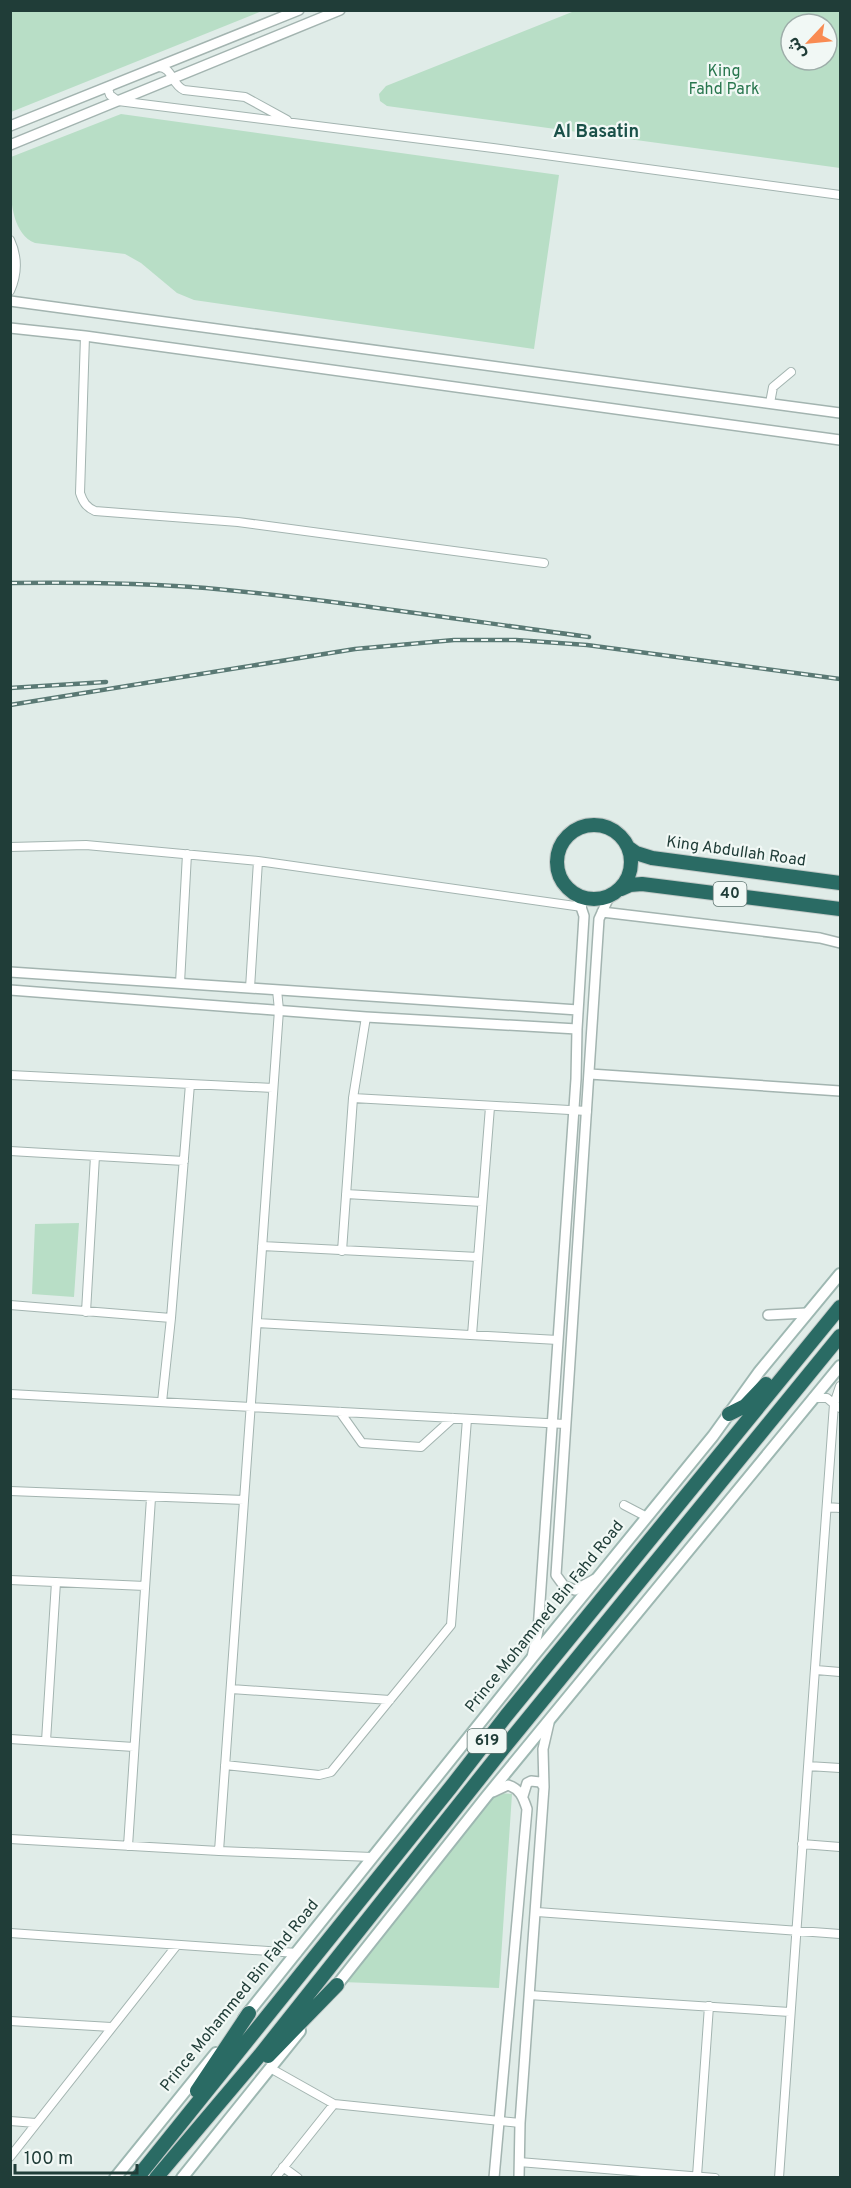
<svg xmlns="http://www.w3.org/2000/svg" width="851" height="2188" viewBox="0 0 851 2188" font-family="Overpass,'Noto Sans Arabic',sans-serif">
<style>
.green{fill:#b8dec6;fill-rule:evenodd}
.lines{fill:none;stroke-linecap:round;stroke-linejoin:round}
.minor-casing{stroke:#a3b4b0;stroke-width:10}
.tertiary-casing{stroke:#a3b4b0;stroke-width:12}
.secondary-casing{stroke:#9eb8b2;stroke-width:14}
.motorway-casing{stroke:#c1c9c7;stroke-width:16}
.minor{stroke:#fff;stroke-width:8}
.tertiary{stroke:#fff;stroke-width:9}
.secondary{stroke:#fff;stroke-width:10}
.motorway{stroke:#2a6b64;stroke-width:14}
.rail-casing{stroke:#5a7974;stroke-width:4.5}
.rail{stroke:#f1f8f5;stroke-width:2;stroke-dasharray:7;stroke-linecap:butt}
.labels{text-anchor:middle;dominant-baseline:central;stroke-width:4.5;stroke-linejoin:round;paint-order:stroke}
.shield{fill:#f1f8f5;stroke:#5f7571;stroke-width:1.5}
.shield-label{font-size:15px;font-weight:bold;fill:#203d38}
.park-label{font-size:16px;fill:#28764e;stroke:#f1f8f5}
.street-label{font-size:16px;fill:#203d38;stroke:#f1f8f5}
.neighbourhood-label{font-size:18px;font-weight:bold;fill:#1b5149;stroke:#f1f8f5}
</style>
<rect width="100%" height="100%" fill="#e0ece8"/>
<path class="green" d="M11,10H262V11L11,112Z
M577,10L840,11V168L387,106L380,101L379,94L386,86ZM791,24H827V60H791Z
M121,114L559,175L534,349L194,300L177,293L141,263L125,254L35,243C7,232 10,182 11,157Z
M79,1223L74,1297L32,1294L35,1224Z
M497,1793L512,1794L499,1988L342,1982Z"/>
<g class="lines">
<g class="minor-casing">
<path id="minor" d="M159,67C173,68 171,84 184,90L245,97L287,120
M111,86L108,89L110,95L118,101L493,148L840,195
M10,240C18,257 18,273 10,291
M85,336L80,493C83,502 86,507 95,511L238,522L544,563
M770,403L773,387L791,372
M10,847L86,845L258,861L582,907
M180,983L187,854
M250,988L258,861
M10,1075L273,1088
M353,1098L587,1111
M10,1151L184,1161
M346,1194L482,1202
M262,1246L478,1257
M342,1251L353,1098L366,1017
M10,1305L171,1318
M86,1312L95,1156
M257,1323L558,1340
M472,1335L490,1107
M10,1394L565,1424
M813,1398H827L834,1404L840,1386
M162,1402L171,1318L190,1084
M340,1412L362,1443L421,1447L453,1418
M10,1491L244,1500
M624,1505L647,1517
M827,1507L840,1508
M10,1580L145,1586
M816,1670L840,1672
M231,1689L390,1700
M10,1739L134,1747
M46,1741L56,1582
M225,1765L319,1775L331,1772L451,1625L467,1419
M808,1766L840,1768
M10,1839L219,1851L372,1857
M802,1844L840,1847
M128,1846L151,1498
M219,1851L279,1010L277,990
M537,1912L840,1934
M10,1933L297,1953
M529,1995L790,2012
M10,2021L111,2027
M270,2068L334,2104L520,2123
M10,2121L36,2123
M10,2157L177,1945
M519,2162L715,2178
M283,2167L298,2178
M697,2176L709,2006
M275,2178L334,2104
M779,2178C796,1920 816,1662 834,1404L840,1408"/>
</g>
<g class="tertiary-casing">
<path id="tertiary" d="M10,126L299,10
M10,145L340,10
M10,301L840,413
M10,328L85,336L840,440
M602,912L820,938L840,943
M10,972L578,1010
M10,990L366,1017L577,1029
M590,1074L840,1091
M768,1315L806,1313
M595,1579L575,1590L564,1586L556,1575L599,919L609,897
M532,1657L538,1631L576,1079L577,1029L584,916L579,901L574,893
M493,1792L508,1785C520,1789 523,1797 527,1809L494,2178
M523,1796L527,1783L531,1781L540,1782L544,1787
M519,2178L520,2123L544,1787L543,1749L549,1723"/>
</g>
<g class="secondary-casing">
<path id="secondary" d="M333,1990L486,1797L840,1366
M244,2018L532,1658L713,1436L759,1372L840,1274
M115,2178L216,2053
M182,2178L300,2031"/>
</g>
<g class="motorway-casing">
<path id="motorway" d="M557 862a37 37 0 1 1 74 0a37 37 0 1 1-74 0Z
M629,848L636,853L652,858L840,883
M621,889L630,885L642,884L840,909
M729,1414L745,1406L766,1384
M268,2056L337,1985
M197,2091L249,2013
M137,2178L451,1787L506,1716L840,1307
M156,2178L260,2055L503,1749L840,1336"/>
</g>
<use href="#minor" class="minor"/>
<use href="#tertiary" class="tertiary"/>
<use href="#secondary" class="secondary"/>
<use href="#motorway" class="motorway"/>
<g class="rail-casing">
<path id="rail" d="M10,583C76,582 141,583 206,588C334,600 462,620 589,637
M10,688L106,682
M10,705L355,649L454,640H516L587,645L840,679"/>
</g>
<use href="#rail" class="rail"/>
</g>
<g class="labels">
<g class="shield">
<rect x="713.5" y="882" width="33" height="24" rx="4.5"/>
<rect x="467.5" y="1729" width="39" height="24" rx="4.5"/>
</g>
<g class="shield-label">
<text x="730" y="894">40</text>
<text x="487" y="1741">619</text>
</g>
<g class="park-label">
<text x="724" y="72">King<tspan x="724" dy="18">Fahd Park</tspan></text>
</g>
<g class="street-label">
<text transform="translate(736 852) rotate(8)">King Abdullah Road</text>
<text transform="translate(545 1617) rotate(-51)">Prince Mohammed Bin Fahd Road</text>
<text transform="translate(240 1996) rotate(-51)">Prince Mohammed Bin Fahd Road</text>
</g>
<g class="neighbourhood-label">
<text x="596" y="132">Al Basatin</text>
</g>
</g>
<rect width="851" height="2188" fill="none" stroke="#203d38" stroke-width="24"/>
<g transform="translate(809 42) rotate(244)"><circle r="28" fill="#f1f8f5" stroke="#9dada9" stroke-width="1.5"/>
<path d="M0-4.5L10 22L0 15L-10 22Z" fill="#f98b52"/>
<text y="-9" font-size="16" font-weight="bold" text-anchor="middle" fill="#203d38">ش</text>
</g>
<path d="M15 2164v9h122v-9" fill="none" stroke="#203d38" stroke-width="3"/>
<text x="24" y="2164" font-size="18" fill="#203d38" stroke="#f1f8f5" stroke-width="4.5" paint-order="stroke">100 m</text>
</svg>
